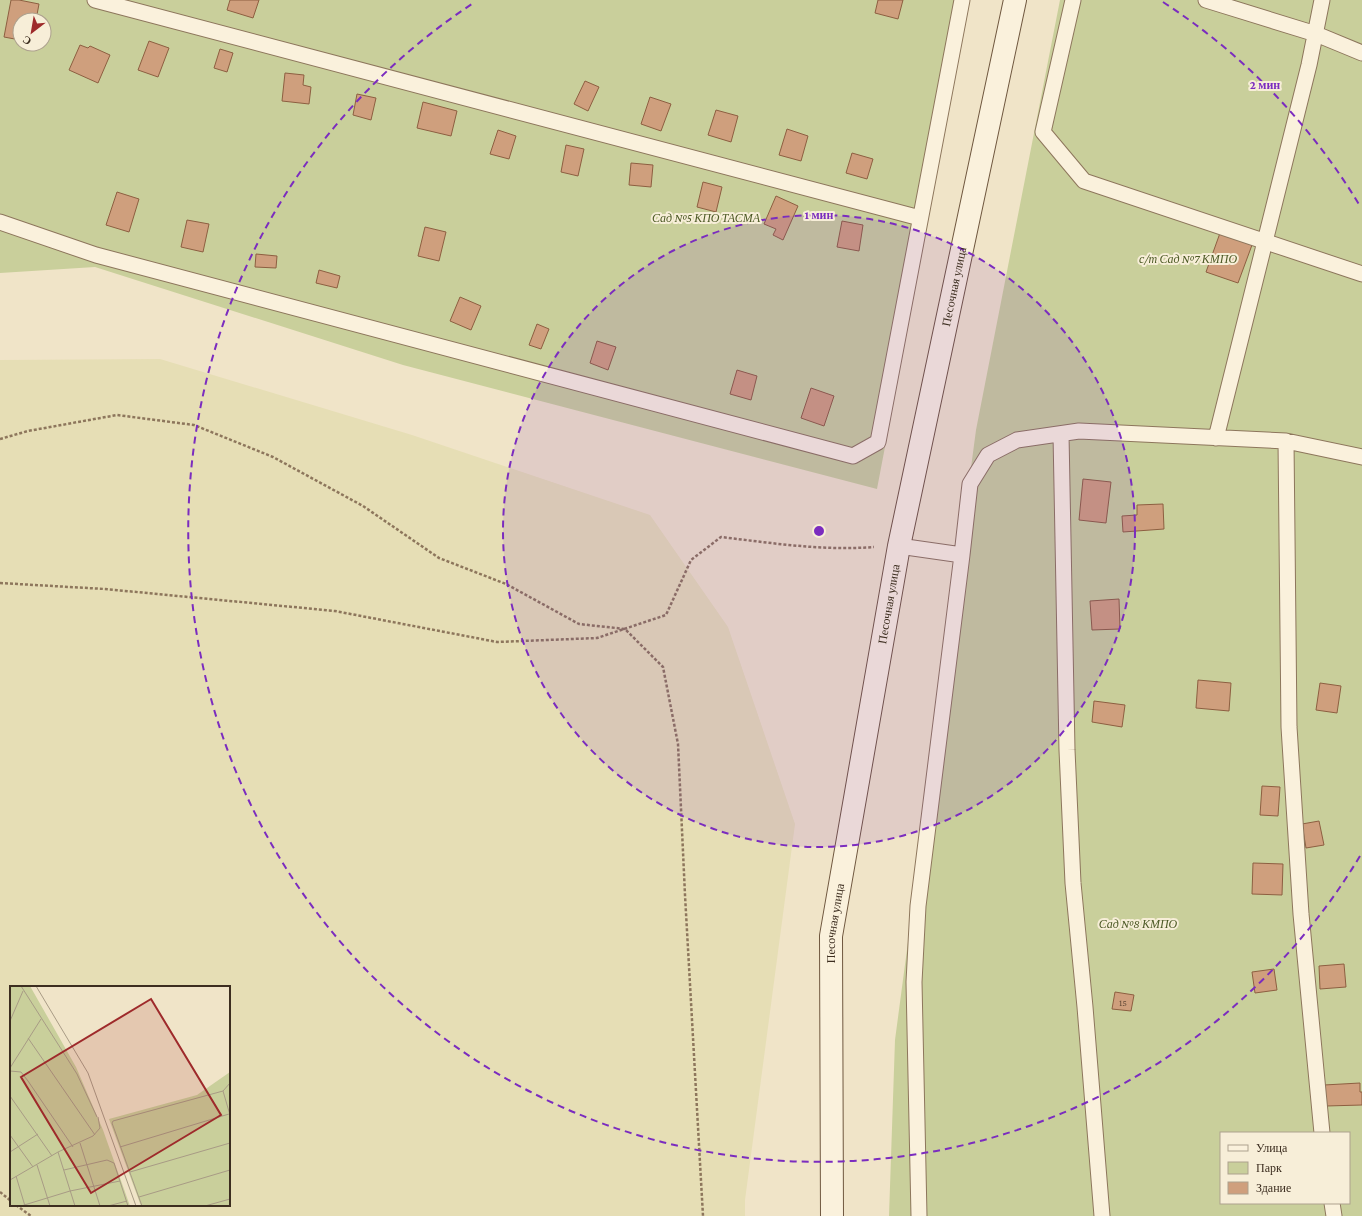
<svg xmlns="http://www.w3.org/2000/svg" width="1362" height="1216" viewBox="0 0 1362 1216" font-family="'Crimson Pro',serif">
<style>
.farmland{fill:#e6deb5;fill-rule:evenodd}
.green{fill:#c9cf9b;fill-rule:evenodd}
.building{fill:#cf9f7d;stroke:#8d5f41}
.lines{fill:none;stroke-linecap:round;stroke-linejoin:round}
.service-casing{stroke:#8d765c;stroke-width:17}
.secondary-casing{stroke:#6f573f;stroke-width:24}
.path{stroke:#8d765c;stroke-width:2.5;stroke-dasharray:3 2;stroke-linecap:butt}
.service{stroke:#faf1dc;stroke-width:15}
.secondary{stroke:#faf1dc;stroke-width:22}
.ring{fill:none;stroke:#7b2cbf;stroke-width:2;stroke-dasharray:7 5}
.labels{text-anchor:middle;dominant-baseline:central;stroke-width:4;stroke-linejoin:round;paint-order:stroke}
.number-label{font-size:10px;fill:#624a37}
.park-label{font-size:12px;font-style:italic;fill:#4d5a26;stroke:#f7eed8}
.street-label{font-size:12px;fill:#3d2e20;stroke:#f7eed8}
.inset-road{fill:none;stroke:#a89b85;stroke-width:1}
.view{fill:#9e2a2b;fill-opacity:0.15;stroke:#9e2a2b;stroke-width:2}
.inset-edge{fill:none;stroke:#3d2e20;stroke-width:2}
.centre{fill:#7b2cbf;stroke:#f7eed8;stroke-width:2}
.ring-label{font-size:12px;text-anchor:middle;font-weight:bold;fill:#7b2cbf;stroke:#f7eed8;stroke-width:4;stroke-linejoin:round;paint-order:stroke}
</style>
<rect width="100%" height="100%" fill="#f0e4c8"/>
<path class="farmland" d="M160,359L412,435L650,515L728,627L795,824L745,1200V1216H0V360ZM11,987H229V1205H11Z"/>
<path class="green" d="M0,0H970L877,489L403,365L95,267L0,273ZM20,20H44V44H20Z
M1060,0H1362V1216H889L895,1040L976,430ZM1221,1133H1349V1203H1221Z"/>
<path class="building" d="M11,0H19L39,4L36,20H20V40L4,37Z
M230,0H259L253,18L227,10Z
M878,0H903L898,19L875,13Z
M149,41L169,48L158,77L138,70Z
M80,45L88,48L90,46L110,55L98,83L69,70Z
M220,49L233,53L227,72L214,68Z
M285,73L304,75L303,85L311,87L309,104L282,101Z
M585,81L599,87L588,111L574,104Z
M357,94L376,98L371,120L353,115Z
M650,97L671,104L661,131L641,124Z
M423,102L457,111L451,136L417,128Z
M716,110L738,116L731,142L708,135Z
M787,129L808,136L801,161L779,155Z
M498,130L516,136L509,159L490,154Z
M566,145L584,149L578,176L561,172Z
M852,153L873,159L867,179L846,173Z
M631,163L653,165L651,187L629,185Z
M703,182L722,187L716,212L697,207Z
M117,192L139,199L129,232L106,225Z
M776,196L798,206L783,240L773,235L776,229L764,224Z
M187,220L209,224L203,252L181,247Z
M842,221L863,225L859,251L837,247Z
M425,227L446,232L439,261L418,256Z
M1220,233L1252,245L1238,283L1206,272Z
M256,254L277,256L276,268L255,267Z
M319,270L340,276L337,288L316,283Z
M460,297L481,306L471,330L450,321Z
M537,324L549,329L541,349L529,345Z
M597,341L616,347L608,370L590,363Z
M737,370L757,376L751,400L730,394Z
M811,388L834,396L824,426L801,418Z
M1083,479L1111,482L1106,523L1079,520Z
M1163,504L1164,529L1123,532L1122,516L1137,515V505Z
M1119,599L1120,629L1092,630L1090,601Z
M1198,680L1231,683L1229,711L1196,708Z
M1320,683L1341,686L1337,713L1316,710Z
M1094,701L1125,705L1122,727L1092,722Z
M1262,786L1280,787L1278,816L1260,815Z
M1319,821L1324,845L1306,848L1302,824Z
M1253,863L1283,864L1282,895L1252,894Z
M1344,964L1346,987L1320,989L1319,966Z
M1274,969L1277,990L1255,993L1252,972Z
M1115,992L1134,995L1131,1011L1112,1009Z
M1360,1083V1092H1362V1105L1326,1106L1324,1085Z"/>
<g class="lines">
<g class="service-casing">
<path id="service" d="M95,0L920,218
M1073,0L1043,132L1084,181L1362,274
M1206,0L1316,34L1362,53
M0,222L96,255L853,456L878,442L962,0
M1061,434L1067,750L1073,883L1085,1007L1102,1216
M1216,438L1309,65L1322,0
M1286,441L1289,727L1301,914L1322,1133
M899,546L962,555L970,484L988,455L1017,440L1079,431L1286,441L1362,457
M1332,1203L1334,1216
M919,1216L914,982L918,906L962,555"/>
</g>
<g class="secondary-casing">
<g id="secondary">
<path id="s1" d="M832,1216L831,936L899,546L1015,0"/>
</g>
</g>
<path class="path" d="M0,439L28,431L117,415L194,425L273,457L363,506L439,558L506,584L579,624L625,629L663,667L678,744L685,895L703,1216
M0,583L105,589L335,611L497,642L597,638L666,615L691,560L721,537C772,543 822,551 874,547
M0,1192L11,1201
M16,1205L31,1216"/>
<use href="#service" class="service"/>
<use href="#secondary" class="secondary"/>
</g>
<circle cx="819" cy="531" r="316" fill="#7b2cbf" fill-opacity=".12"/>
<g class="ring">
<circle cx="819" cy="531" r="316"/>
<path d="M1360 856A631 631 0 1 1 475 2M1163 2A631 631 0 0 1 1360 206"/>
</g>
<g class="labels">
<g class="number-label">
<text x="1123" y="1002">15</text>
</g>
<g class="park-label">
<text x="706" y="218">Сад №5 КПО ТАСМА</text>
<text x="1188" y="259">с/т Сад №7 КМПО</text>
<text x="1138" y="924">Сад №8 КМПО</text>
</g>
<g class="street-label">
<text stroke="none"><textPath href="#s1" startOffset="941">Песочная улица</textPath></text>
<text stroke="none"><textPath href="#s1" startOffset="617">Песочная улица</textPath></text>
<text stroke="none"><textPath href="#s1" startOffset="293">Песочная улица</textPath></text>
</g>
</g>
<g transform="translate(10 986)">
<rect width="220" height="220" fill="#f0e4c8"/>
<path d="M0,0H20L66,81L93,144L120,220H0ZM220,86V220H131L99,133L187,109Z" fill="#c9cf9b"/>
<path class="inset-road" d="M11,0L67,88L87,131M26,0L78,87L126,220M0,35L13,5M18,52L85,149M0,82L31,33M0,85L11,86L18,95L63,161M213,105L220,129M0,110L42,170M0,149L23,181M70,157L90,220M110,161L219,128M0,166L28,148M48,166L65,220M27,179L40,220M54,184L97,174L104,177L118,220M120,186L220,157M6,190L15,220M0,194L48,166L83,150L90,142L88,131M129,211L220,184M11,220L60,205L110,195M98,220L117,215M132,220L102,137L103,135L213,105L220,97M195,220L220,213"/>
<path class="view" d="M141,13L211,129L81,207L11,91Z"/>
<rect width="220" height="220" class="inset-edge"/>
</g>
<circle cx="819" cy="531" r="6" class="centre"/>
<g class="ring-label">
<text x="1265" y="89">2 мин</text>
<text x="819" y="219">1 мин</text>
</g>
<rect x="1220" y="1132" width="130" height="72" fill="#f7eed8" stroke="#ada18e"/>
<rect x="1228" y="1145" width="20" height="6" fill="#faf1dc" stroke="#ada18e"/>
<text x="1256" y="1152" font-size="12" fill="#3d2e20">Улица</text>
<rect x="1228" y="1162" width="20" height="12" fill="#c9cf9b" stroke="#ada18e"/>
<text x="1256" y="1172" font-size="12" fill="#3d2e20">Парк</text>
<rect x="1228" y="1182" width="20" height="12" fill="#cf9f7d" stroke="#ada18e"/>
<text x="1256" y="1192" font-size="12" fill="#3d2e20">Здание</text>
<g transform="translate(32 32) rotate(211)"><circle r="19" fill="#f7eed8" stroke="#ada18e"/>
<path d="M0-3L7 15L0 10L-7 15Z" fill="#9e2a2b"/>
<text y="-6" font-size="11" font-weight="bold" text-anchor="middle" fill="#3d2e20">С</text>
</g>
</svg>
